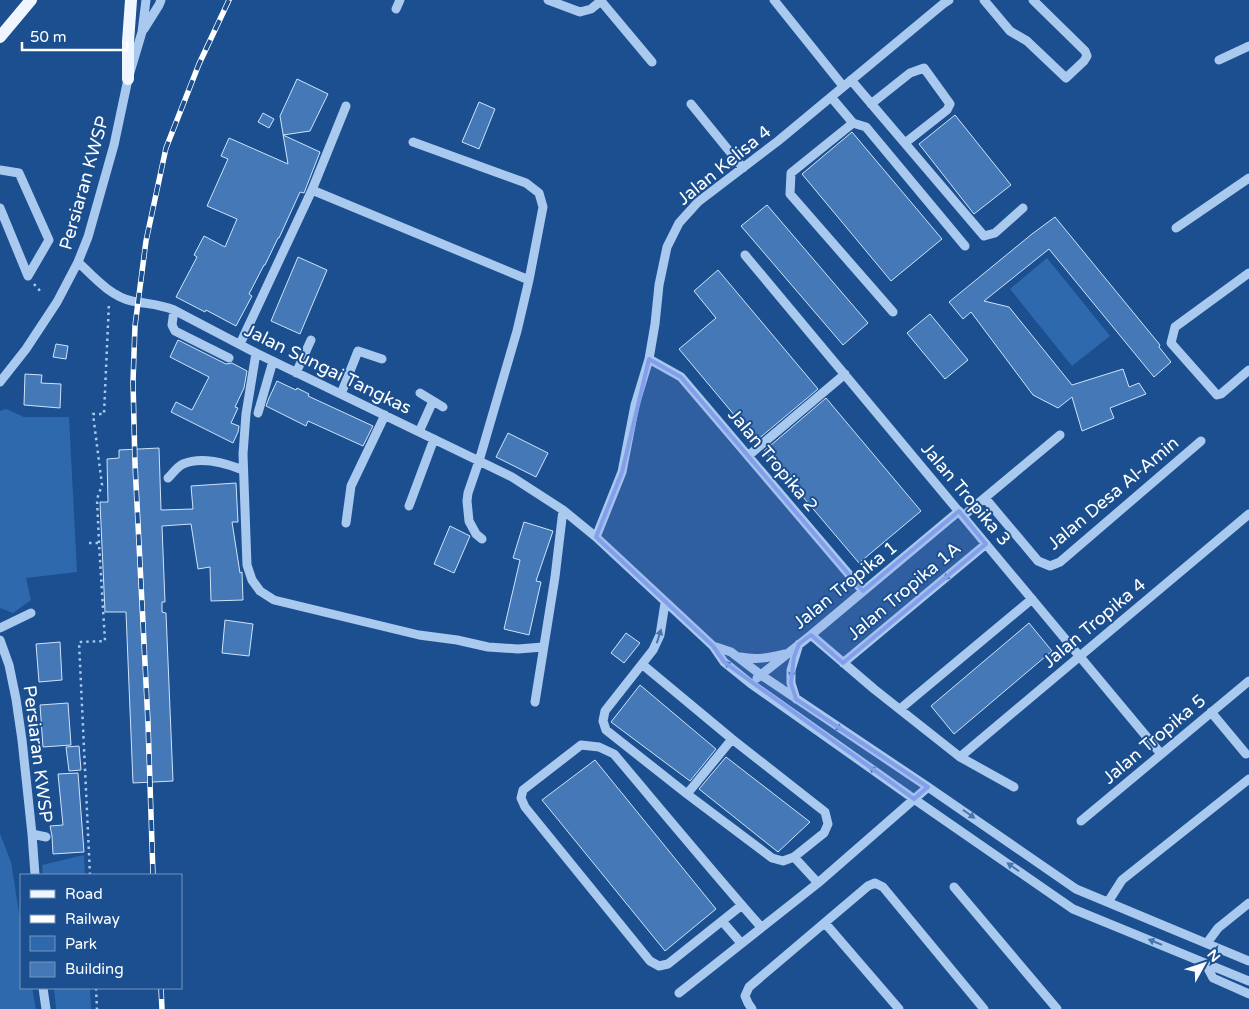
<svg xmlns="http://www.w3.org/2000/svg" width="1249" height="1009" viewBox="0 0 1249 1009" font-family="'Varela Round',sans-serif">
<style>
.green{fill:#2e69ad}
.building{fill:#4478b7;stroke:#cfe3fa}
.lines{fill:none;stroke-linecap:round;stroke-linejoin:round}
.path{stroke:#a9c9ee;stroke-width:2.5;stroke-dasharray:2.5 4;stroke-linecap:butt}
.minor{stroke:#a9c9ee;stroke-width:9}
.major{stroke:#f0f6ff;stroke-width:12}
.rail-casing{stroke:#fff;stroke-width:5.5}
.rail{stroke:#1b4f8f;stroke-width:4;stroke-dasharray:11;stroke-linecap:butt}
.oneway{fill:#4674ac}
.marked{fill:#839eea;fill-opacity:0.2;stroke:#839eea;stroke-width:4;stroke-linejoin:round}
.labels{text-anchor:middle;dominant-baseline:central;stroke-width:4;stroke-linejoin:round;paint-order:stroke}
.street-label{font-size:18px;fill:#fff;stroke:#1b4f8f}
</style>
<rect width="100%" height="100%" fill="#1b4f8f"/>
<path class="green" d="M1047,258L1110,336L1072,366L1010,289Z
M6,409L24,417H69L77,572L26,578L31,600L13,613L0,608V411Z
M0,834L11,862L21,925V988H32L36,1009H0Z
M84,855L85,875H43L42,865Z
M54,988H90L91,1009H56Z"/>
<path class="building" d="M297,79L328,94L310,131L283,135L320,152L304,193L300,192L279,238H278L265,265H264L249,294L252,296L236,326L206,310L205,312L176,297L197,257L194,255L204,236L225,247L237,219L207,206L228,159L221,156L229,138L288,164L280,116Z
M479,102L495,109L479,149L462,142Z
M263,113L274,119L269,128L258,122Z
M955,115L1011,185L974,214L919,144Z
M852,132L942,239L891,281L802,174Z
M767,205L868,323L843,345L741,226Z
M1055,217L1160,345L1159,347L1171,362L1154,377L1049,249L984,301L1009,307L1072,385L1123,369L1129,387L1139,383L1146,394L1110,408L1114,418L1082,431L1072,397L1058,408L1033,395L971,312L963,319L949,302L1032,234Z
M298,257L327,270L300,334L271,321Z
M718,270L818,389L756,441L679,349L716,318L694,291Z
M930,314L968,360L945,379L907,333Z
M178,340L226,364L232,363L247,371L244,388L235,407L238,408L231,423L239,426L238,432L233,443L171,412L176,402L192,410L209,377L170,357Z
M56,344L68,346L66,359L53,357Z
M25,374L42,375L41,383L61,384L60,408L24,405Z
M277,381L296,390L297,388L309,394L308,396L373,426L363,446L308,421L306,426L266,406L269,398Z
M826,398L921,511L859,563L764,451Z
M508,433L548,453L536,477L496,457Z
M159,448L161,510L193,509L191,486L236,483L238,522H232L240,573L242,572L243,600L211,601L210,567L198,569L191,524L162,526L165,602H162V612L166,613L173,781L133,783L126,612H105L100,502H108L107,459L119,458V450Z
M524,522L553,531L536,581L541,582L529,635L504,629L520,560L513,558Z
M450,526L470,536L454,573L434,564Z
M225,620L253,624L249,656L222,653Z
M1029,623L1052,651L954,734L931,706Z
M626,633L640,643L624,663L611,653Z
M60,642L62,680L39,682L36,644Z
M640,685L716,749L690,781L611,722Z
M68,703L71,745L43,747L40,705Z
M79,746L81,770L69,771L66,747Z
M726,757L810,822L778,852L699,789Z
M595,760L716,909L665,951L542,800Z
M78,773L84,852L53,854L52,836L50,826L63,825L58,774Z"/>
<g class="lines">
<path class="path" d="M34,284L41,292
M89,543H101
M90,875L79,642L105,641L99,543L97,499L102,485L93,414H104L109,302
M96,988L97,1009"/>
<path class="minor" d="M548,0L580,12L591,9L602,0
M774,0L843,86
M984,0L1010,31L1027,41L1066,78L1084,61L1087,56L1085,51L1033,0
M601,1L652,62
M396,9L400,0
M144,29L159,5L161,0
M1219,60L1249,46
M851,80L984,236L995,233L1023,208
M831,97L853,123L791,173L790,194L893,312
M691,104L743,168
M871,104L910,73L924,68L950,104L947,110L905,143
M853,123L866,127L965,246
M413,142L526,183L539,193L543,207L529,280L517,331L479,461L468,493L467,501L469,521L476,534L482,539
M0,170L19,173L49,240L28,276
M312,190L529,280
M0,208L28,276
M1176,228L1249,178
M745,255L1161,754
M78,262C94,277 110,296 132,301C147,304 160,304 174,310L256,353L512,477L563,510L596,537L713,646L724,662L750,683L914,799L1073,909L1249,981
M1249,273L1175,327L1171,343L1217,395L1221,394L1249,370
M174,310L172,325L175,331L229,358
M240,344L312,190L346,106
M256,353L246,414L243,454L247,565L252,580L260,591L274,600L419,635L457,640L488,647L518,649L543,647
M649,359L681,377L863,591
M296,373L311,340
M0,382L26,349L57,302L78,262L88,237L114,145L128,79L142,32L146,0
M420,393L443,407
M341,394L358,351L382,359
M258,413L273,361
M419,432L433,401
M748,456L845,374
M168,478C172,474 178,466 183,464C202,456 225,463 243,470
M985,498L1038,561L1050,566L1060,562L1201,441
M409,506L434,439
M963,516L1060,435
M346,523L351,486L385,415
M596,537L622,472L635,405L649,359L655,324L659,285L667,247L679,223L698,202L778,141L943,4L949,0
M665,603L660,635L653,650L605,711L603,721L606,730L687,794L772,858L783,861L794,857
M0,628L31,613
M811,635L874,689L960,757L1014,787
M0,640L9,665L16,699L22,740L32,834L35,875
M713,646L731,652L761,675L928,787L1076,889L1249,961
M740,657C756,660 768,658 784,654
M843,663L986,544
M643,665L732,739L825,812L828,824L824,833L794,857L818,883
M757,678L811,635L959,511
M796,699L791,683V670L799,644
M535,702L555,577L563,510
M900,709L1032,599
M1211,712L1246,754
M960,757L1249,514
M687,794L732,739
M1081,821L1249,681
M32,834L46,837
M954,887L1057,1009
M1108,902L1122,880L1249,779
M742,905L668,964L659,966L650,961L525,807L521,798L523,790L581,745L599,747L614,754C663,812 711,870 761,927
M722,921L741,943
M825,923L899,1009
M1207,943L1218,928L1249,903
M1205,963L1213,978L1249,994
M43,988L46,1009
M679,993L818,883L928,787
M752,1009L748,1003L745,996L749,987L868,886L875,883L883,887L984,1009"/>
<path class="major" d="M0,37L31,0
M128,79V42L131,0"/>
<g class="rail-casing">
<path id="rail" d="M153,875L148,723L135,464L133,382L135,326L146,241L166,148L199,64L229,0
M161,988L162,1009"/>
</g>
<use href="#rail" class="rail"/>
</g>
<defs><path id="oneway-solid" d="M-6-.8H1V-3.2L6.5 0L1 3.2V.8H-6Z" transform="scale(1.25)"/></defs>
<g class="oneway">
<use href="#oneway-solid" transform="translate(949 575) rotate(140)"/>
<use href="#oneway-solid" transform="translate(659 636) rotate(-73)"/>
<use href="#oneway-solid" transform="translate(730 666) rotate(-140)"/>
<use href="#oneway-solid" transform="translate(792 671) rotate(96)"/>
<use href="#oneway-solid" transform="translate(836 726) rotate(34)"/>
<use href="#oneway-solid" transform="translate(875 771) rotate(-145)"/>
<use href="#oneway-solid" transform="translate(969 814) rotate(35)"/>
<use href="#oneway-solid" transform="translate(1013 867) rotate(-145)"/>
<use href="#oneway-solid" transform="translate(1155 942) rotate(-158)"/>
</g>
<path class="marked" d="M649,359L681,377L863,591L959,511L986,544L843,663L811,635L799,644L794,657L791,683L796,699L928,787L914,799L724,662L713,646L596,537L622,472Z"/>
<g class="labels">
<g class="street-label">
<text transform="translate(724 165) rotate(-39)">Jalan Kelisa 4</text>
<text transform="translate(84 183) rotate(-74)">Persiaran KWSP</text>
<text transform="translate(328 369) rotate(26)">Jalan Sungai Tangkas</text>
<text transform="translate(773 460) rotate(50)">Jalan Tropika 2</text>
<text transform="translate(1113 493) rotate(-40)">Jalan Desa Al-Amin</text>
<text transform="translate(966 494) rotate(50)">Jalan Tropika 3</text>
<text transform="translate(845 585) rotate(-39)">Jalan Tropika 1</text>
<text transform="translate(904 591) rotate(-40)">Jalan Tropika 1A</text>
<text transform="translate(1094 623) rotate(-40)">Jalan Tropika 4</text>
<text transform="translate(1154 739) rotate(-40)">Jalan Tropika 5</text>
<text transform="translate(38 754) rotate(83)">Persiaran KWSP</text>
</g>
</g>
<rect x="20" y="874" width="162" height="115" fill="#1b4f8f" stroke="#7695bc"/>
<rect x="30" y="890" width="25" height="8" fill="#f0f6ff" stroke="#7695bc"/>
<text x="65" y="899" font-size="15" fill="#ffffff">Road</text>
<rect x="30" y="915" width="25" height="8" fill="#ffffff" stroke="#7695bc"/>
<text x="65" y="924" font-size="15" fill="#ffffff">Railway</text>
<rect x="30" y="936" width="25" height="15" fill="#2e69ad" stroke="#7695bc"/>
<text x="65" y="949" font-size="15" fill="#ffffff">Park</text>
<rect x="30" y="962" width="25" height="15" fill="#4478b7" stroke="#7695bc"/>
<text x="65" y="974" font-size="15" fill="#ffffff">Building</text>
<g transform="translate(1204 964) rotate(50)" stroke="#1b4f8f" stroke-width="4" paint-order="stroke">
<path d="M0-4L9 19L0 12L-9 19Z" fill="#ffffff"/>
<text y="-8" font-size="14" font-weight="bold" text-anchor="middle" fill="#ffffff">N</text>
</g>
<path d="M22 42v8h105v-8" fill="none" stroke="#ffffff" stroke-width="2.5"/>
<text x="30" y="42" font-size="15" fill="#ffffff" stroke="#1b4f8f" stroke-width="4" paint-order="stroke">50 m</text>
</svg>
